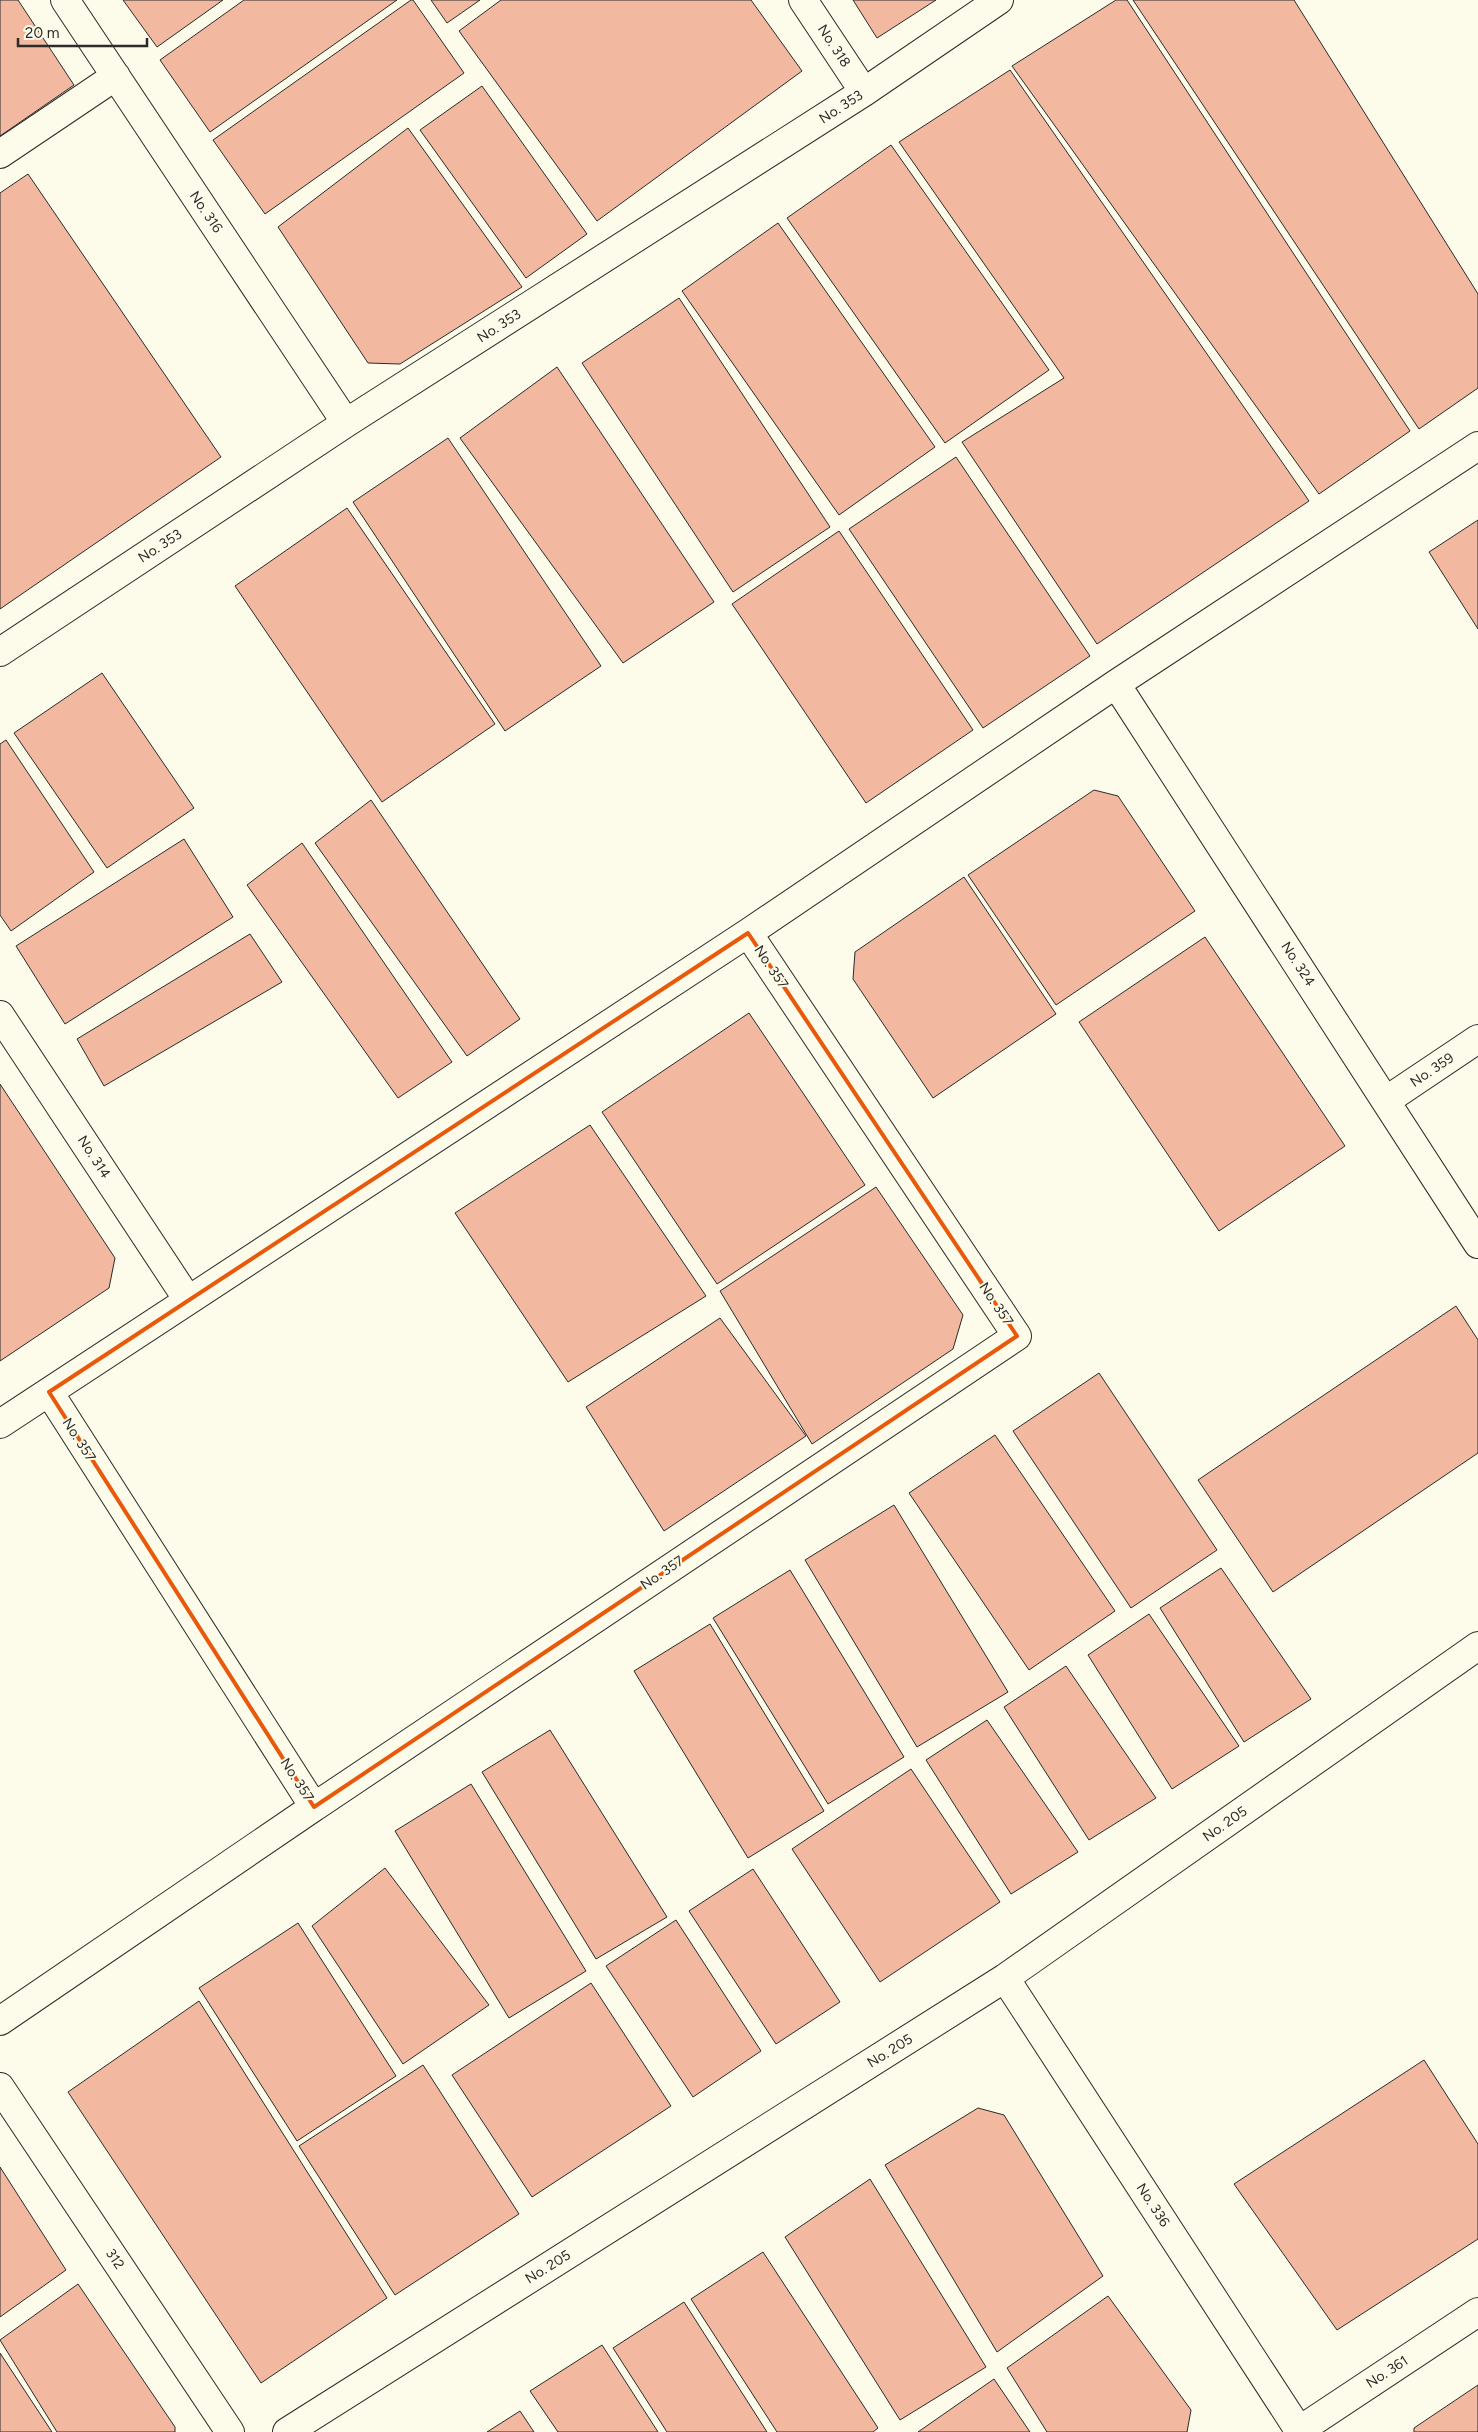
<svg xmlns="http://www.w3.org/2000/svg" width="1478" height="2432" viewBox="0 0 1478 2432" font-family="Figtree,sans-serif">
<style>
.building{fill:#f2b8a0;stroke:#2b2b2b}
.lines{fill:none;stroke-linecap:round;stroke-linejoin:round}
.minor-casing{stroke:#2b2b2b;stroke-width:30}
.minor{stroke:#fdfbea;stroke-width:28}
.marked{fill:none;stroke:#e8590c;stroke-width:4;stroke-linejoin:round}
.labels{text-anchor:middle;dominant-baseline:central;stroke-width:4;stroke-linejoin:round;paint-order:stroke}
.street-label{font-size:14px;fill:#2b2b2b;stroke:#fdfbea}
</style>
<rect width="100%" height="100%" fill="#fdfbea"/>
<path class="building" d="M0,0H18L74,85L0,136Z
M123,0H223L157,47Z
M244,0H397L210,132L160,60Z
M411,0H413L464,73L265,214L213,140Z
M431,0H480L447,23Z
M501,0H751L802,71L597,221L459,31Z
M853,0H936L877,38Z
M1116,0H1127L1410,431L1319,494L1012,66Z
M1133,0H1294L1478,294V388L1419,429Z
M1010,70L1309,501L1097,644L962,442L1064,378L899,142Z
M482,86L587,234L526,278L420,130Z
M408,128L522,287L400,364L368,363L278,227Z
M891,145L1049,370L945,443L787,218Z
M28,174L221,457L0,609V193Z
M778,223L935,447L839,515L682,291Z
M679,298L830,527L733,592L582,363Z
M557,367L714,602L623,663L460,438Z
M448,438L601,666L505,731L353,502Z
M956,457L1090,656L983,728L849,529Z
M347,508L495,724L382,802L235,586Z
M1478,520V629L1429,552Z
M839,531L973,730L866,803L732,604Z
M102,673L194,808L107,868L14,733Z
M6,740L94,872L11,931L0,915V744Z
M1094,790L1118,796L1195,911L1056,1005L968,875Z
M371,800L520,1019L467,1056L315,843Z
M184,839L233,917L65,1024L16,946Z
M302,843L452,1062L398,1098L247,885Z
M964,877L1056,1014L933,1098L853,979L855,952Z
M250,934L282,982L104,1086L77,1039Z
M1205,937L1345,1146L1219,1231L1079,1022Z
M749,1013L865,1185L717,1284L602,1112Z
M0,1084L115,1258L109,1288L0,1361Z
M590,1125L706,1296L568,1382L455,1213Z
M876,1187L963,1315L953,1349L812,1444L720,1291Z
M1456,1306L1478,1340V1453L1273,1592L1198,1480Z
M720,1318L806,1436L664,1531L586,1407Z
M1099,1373L1217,1550L1131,1608L1013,1431Z
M995,1435L1115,1611L1029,1670L909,1493Z
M894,1505L1008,1692L917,1747L805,1560Z
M1221,1568L1311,1699L1244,1742L1160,1608Z
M790,1570L904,1757L828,1804L713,1618Z
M1149,1614L1239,1746L1172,1789L1088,1655Z
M710,1624L824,1811L748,1858L634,1671Z
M1066,1666L1156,1798L1089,1840L1004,1707Z
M987,1720L1078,1852L1011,1894L926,1760Z
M550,1730L667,1917L596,1959L482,1772Z
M911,1769L1000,1902L880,1982L792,1849Z
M471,1784L586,1971L509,2018L395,1831Z
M385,1868L489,2005L403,2064L312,1926Z
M753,1869L840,2002L776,2044L689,1911Z
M676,1920L761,2051L693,2097L606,1966Z
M298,1923L396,2076L297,2141L199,1988Z
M591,1983L671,2106L532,2197L452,2075Z
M199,2001L387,2298L261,2383L68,2092Z
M1424,2060L1478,2144V2239L1337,2330L1234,2184Z
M423,2065L519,2214L395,2295L299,2146Z
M978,2108L1004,2115L1103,2276L997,2352L885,2165Z
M0,2167L66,2270L0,2317Z
M870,2179L986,2367L900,2420L785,2237Z
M763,2252L878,2428L873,2432H777L691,2299Z
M78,2284L175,2427V2432H57L0,2340Z
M1108,2296L1191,2410L1187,2432H1047L1007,2368Z
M684,2302L767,2432H667L613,2348Z
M602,2345L658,2432H558L530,2391Z
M0,2353L52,2432H0Z
M994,2379L1030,2432H918Z
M1478,2385V2432H1414V2428Z
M520,2411L534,2432H487Z"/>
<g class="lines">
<g class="minor-casing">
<path id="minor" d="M65,0L346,423
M803,0L864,92
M0,154L116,76
M0,652L346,423L864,92L999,0
M1116,684L1478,1244
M0,1015L188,1300
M1387,1100L1478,1039
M49,1392L314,1807L1017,1336L748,933
M0,1424L748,933L1116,684L1478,446
M1005,1978L1300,2432
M0,2021L314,1807
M0,2087L230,2432
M287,2432L1005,1978L1478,1646
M1297,2432L1478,2312"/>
</g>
<use href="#minor" class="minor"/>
</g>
<path class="marked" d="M748,933L1017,1336L314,1807L49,1392Z"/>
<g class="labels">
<g class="street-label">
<text transform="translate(834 46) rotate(57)">No. 318</text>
<text transform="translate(841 107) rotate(-33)">No. 353</text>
<text transform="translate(206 212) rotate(56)">No. 316</text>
<text transform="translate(499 326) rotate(-33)">No. 353</text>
<text transform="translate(160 546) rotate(-33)">No. 353</text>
<text transform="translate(1298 964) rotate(57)">No. 324</text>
<text transform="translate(771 967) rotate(56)">No. 357</text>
<text transform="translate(1432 1070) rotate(-34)">No. 359</text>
<text transform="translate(94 1157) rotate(57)">No. 314</text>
<text transform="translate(996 1304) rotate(56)">No. 357</text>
<text transform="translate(79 1440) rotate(57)">No. 357</text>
<text transform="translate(662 1573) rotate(-34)">No. 357</text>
<text transform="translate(297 1780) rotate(57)">No. 357</text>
<text transform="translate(1225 1824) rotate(-35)">No. 205</text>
<text transform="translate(890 2051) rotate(-32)">No. 205</text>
<text transform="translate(1153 2205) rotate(57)">No. 336</text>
<text transform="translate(115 2259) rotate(56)">312</text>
<text transform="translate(548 2267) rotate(-32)">No. 205</text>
<text transform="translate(1387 2372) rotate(-33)">No. 361</text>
</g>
</g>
<path d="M18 38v8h129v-8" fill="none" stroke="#2b2b2b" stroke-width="2.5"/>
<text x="25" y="38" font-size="15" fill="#2b2b2b" stroke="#fdfbea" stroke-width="4" paint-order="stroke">20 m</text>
</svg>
